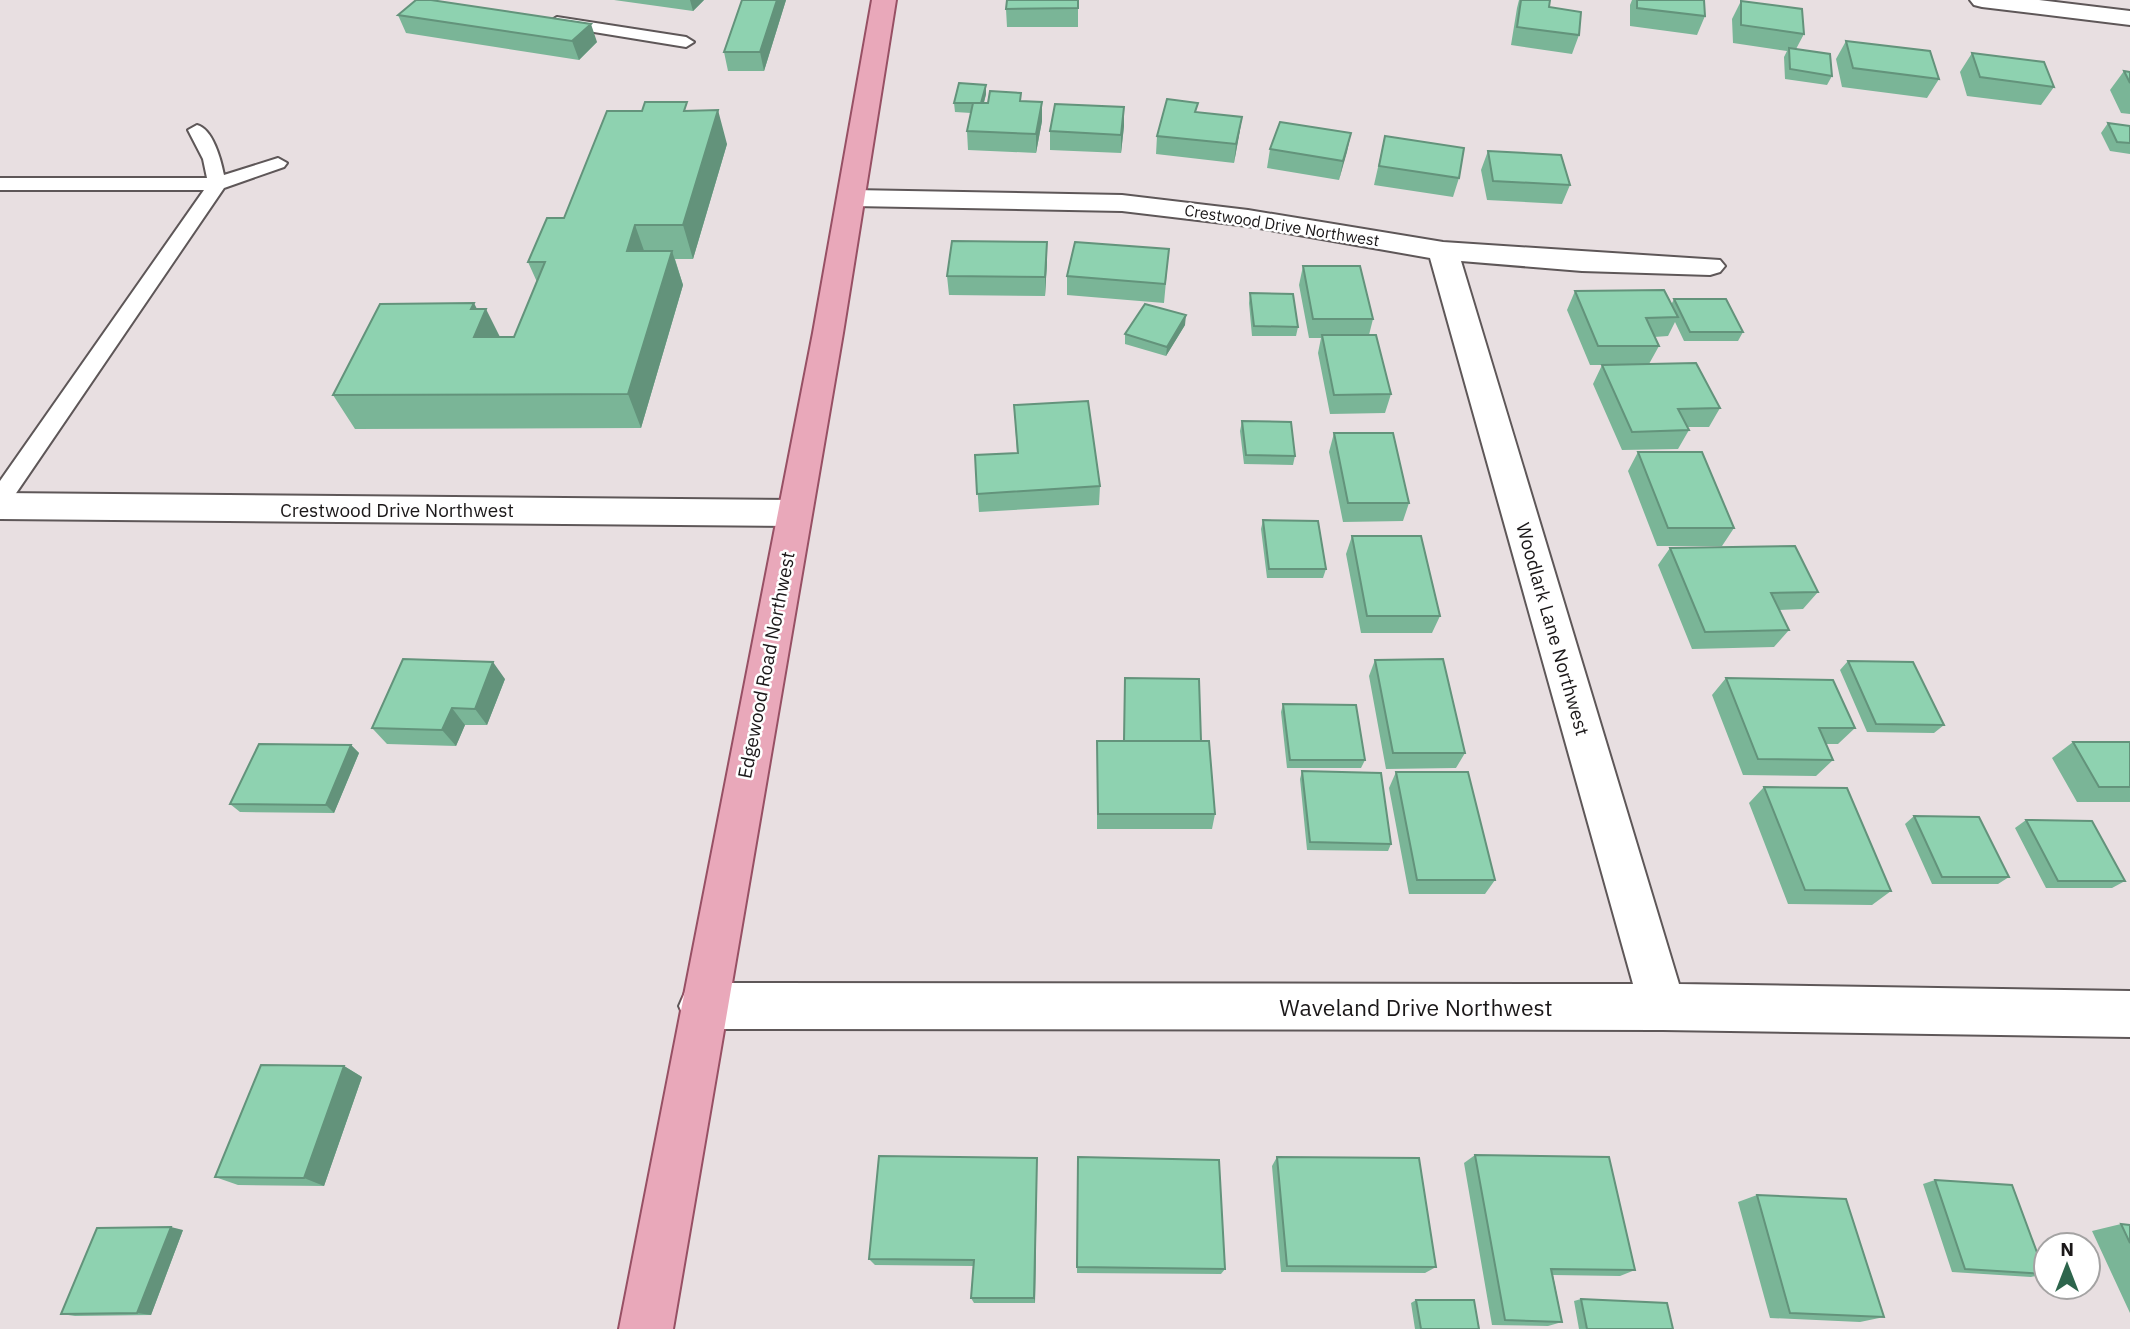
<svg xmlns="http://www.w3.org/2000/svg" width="2130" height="1329" viewBox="0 0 2130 1329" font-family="'IBM Plex Sans',sans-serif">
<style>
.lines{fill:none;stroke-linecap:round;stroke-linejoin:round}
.service-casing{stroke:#5e5758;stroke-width:4}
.minor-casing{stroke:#5e5758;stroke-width:4}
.primary-casing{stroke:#975064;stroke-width:4}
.service{fill:#fff;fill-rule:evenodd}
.minor{fill:#fff;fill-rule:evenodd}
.primary{fill:#e9a8ba;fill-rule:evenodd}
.wall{fill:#7ab597}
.shaded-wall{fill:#63937b}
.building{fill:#8ed2b0;stroke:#63937b;stroke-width:2}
.labels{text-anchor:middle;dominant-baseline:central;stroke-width:5;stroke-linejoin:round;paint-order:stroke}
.far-street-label{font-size:16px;fill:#1b1819;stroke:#fff}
.street-label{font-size:19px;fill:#1b1819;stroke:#fff}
.near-street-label{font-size:23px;fill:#1b1819;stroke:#fff}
</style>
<rect width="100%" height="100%" fill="#e8dfe1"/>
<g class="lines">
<g class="service-casing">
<path id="service" d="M557,17L686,37L694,42L686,47L551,25L549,22Z
M197,125C213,129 221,160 224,175L278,158L287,163L284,167L224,188L8,505L0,508V481L204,190H0V178H207L203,159L188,130Z"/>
</g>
<g class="minor-casing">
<path id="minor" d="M1970,0H2039L2130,11V25L1982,7L1974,5Z
M853,190L1122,195L1248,210L1443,242L1720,260L1725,266L1720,272L1710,275L1582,271L1461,261L1679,984L2130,991V1037L1663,1030L702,1029L686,1022L679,1006L686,990L702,983L1633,984L1430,258L1248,226L1122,211L853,206L843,204L839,198L843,192Z
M0,493L795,500L807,504L812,513L807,522L795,526L0,519Z"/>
</g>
<g class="primary-casing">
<path id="primary" d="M872,0H896L843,333L673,1329H619L813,333Z"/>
</g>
<use href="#service" class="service"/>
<use href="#minor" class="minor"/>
<use href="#primary" class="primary"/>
</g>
<path class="wall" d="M614,0H704L693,11Z
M742,0H786L764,71H728L724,52Z
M1519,0H1550L1549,7L1579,35L1572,54L1511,45L1517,8Z
M1632,0H1704L1705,16L1697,35L1630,26V5Z
M1741,1L1804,34L1796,49L1832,76L1827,85L1785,79L1784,57L1787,51L1733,43L1732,19Z
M1078,8V27H1007L1006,9Z
M398,15L597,42L579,60L406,33Z
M1846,41L1939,79L1927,98L1842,87L1836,59Z
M1972,53L2054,87L2041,105L1967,96L1960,72Z
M2124,71L2130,72V114L2121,113L2110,90Z
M986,85V94L984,103L1022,101L1042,102V121L1036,153L968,150L967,131L971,113L955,112L954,103Z
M689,111L727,144L693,259H675L683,285L641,428L355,429L333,395L477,309L500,337H514L537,282L528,262L564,218Z
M1197,112L1242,117L1234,163L1156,154L1157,136Z
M2108,123L2130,126V154L2110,151L2101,133Z
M1124,126L1121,153L1050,150V131Z
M1351,133L1339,180L1267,168L1270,149Z
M1385,136L1459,178L1453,197L1374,185Z
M1488,151L1570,185L1562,204L1487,200L1481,170Z
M1047,242V261L1045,296L949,295L947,276Z
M1169,249L1164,303L1067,295V276Z
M1303,266L1373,319L1369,335L1391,394L1385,413L1330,414L1318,353L1321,338H1309L1299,285Z
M1575,291L1671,305L1674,299L1743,332L1738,341H1684L1675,322L1668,336L1654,337L1659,346L1649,364L1720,408L1709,427H1687L1689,430L1678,449L1622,450L1593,384L1602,365H1611H1590L1567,310Z
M1250,293L1298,327L1296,336H1252L1249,303Z
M1185,325L1166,356L1125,344V334Z
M1014,405L1100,486L1099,505L979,512L975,455L1017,453Z
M1242,421L1295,456L1293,465L1244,464L1240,431Z
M1334,433L1409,503L1403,521L1343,522L1329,452Z
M1638,452L1734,528L1722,546H1657L1628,471Z
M1263,520L1326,569L1323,578H1267L1261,529Z
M1352,536L1440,616L1432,633H1361L1346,554Z
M1670,548L1818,592L1803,609L1779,610L1789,630L1774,647L1692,649L1658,565Z
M1375,660L1465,753L1456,768L1386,769L1369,676Z
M1848,661L1944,725L1934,733L1867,732L1840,670Z
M1125,678L1201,741L1215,814L1212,829H1097V741H1124Z
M1726,678L1855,728L1838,744H1826L1833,760L1816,776L1743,775L1712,695Z
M505,679L487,725H465L456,746L387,744L372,728Z
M1283,704L1365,760L1361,768H1287L1281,712Z
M2073,742H2130V802H2077L2052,758Z
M351,745L359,753L334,813L240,812L230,804Z
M1302,771L1391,844L1388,851L1307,850L1300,779Z
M1396,772L1495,880L1485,894H1409L1389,788Z
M1764,787L1891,891L1872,905L1788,904L1749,803Z
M1914,816L2009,877L1998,884H1932L1905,824Z
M2026,820L2125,881L2112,888H2046L2015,828Z
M344,1066L362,1077L324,1186L238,1185L215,1177Z
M1475,1155L1635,1270L1620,1276L1553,1275L1562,1322L1548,1326L1492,1325L1464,1163Z
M1078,1157L1225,1269L1221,1274L1077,1273Z
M1277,1157L1436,1267L1425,1273L1281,1272L1272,1166Z
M1037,1158L1035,1303H974L971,1298L973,1266L875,1265L869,1259Z
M1935,1180L2045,1274L2031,1277L1952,1272L1923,1184Z
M1757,1195L1884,1317L1860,1322L1770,1318L1738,1202Z
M2121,1224L2130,1225V1313L2092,1231Z
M183,1230L151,1315L75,1316L61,1314Z
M1581,1299L1673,1329H1579L1574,1301Z
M1416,1300L1479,1329H1415L1411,1303Z"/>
<path class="shaded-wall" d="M690,0H704L693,11Z
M777,0H786L764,71L760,52Z
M591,24L597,42L579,60L572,41Z
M986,85V94L981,113V104Z
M1042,102V121L1036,153V134Z
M1124,107V126L1121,153V135Z
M718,110L727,144L693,259L683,225Z
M1242,117L1239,136L1234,163L1236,144Z
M1351,133L1347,152L1339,180L1343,161Z
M635,225L647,259L627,251Z
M1047,242V261L1045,296V277Z
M672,251L683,285L641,428L628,394Z
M474,303L482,319L486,309L503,343L474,337L471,309Z
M1186,315L1185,325L1166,356L1167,347Z
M493,662L505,679L487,725L475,709Z
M452,708L465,725L456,746L442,730Z
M351,745L359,753L334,813L326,805Z
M344,1066L362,1077L324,1186L304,1178Z
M1037,1158V1167L1035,1303L1034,1298Z
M171,1227L183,1230L151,1315L137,1313Z"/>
<path class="building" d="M416,0H431L591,24L572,41L398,15Z
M742,0H777L760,52H724Z
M1007,0H1078V8L1006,9Z
M1521,0H1550L1549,7L1581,12L1579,35L1517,27Z
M1637,0H1704L1705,16L1637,8Z
M1741,1L1802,9L1804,34L1741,25Z
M1846,41L1930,51L1939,79L1853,68Z
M1789,48L1830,54L1832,76L1790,69Z
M1972,53L2044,62L2054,87L1980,77Z
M2124,71L2130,72V83Z
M959,83L986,85L981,103H954Z
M990,91L1021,93L1020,101L1042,102L1036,134L967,131L973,103H988Z
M1167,99L1198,103L1195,112L1242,117L1236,144L1157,136Z
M645,102H687L684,111L718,110L683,225H635L627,251H672L628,394L333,395L380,304L474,303L471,309H486L474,337H514L545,262H528L547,218H564L607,111H642Z
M1055,104L1124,107L1121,135L1050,131Z
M1280,122L1351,133L1343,161L1270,149Z
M2108,123L2130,126V143L2117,142Z
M1385,136L1464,148L1459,178L1379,166Z
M1488,151L1561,155L1570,185L1493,181Z
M952,241L1047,242L1045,277L947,276Z
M1075,242L1169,249L1165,284L1067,276Z
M1303,266H1360L1373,319H1313Z
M1664,290L1678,317L1646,318L1659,346H1598L1575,291Z
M1250,293L1293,294L1298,327L1254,326Z
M1674,299H1726L1743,332H1690Z
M1145,304L1186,315L1167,347L1125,334Z
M1322,335H1376L1391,394L1334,395Z
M1696,363L1720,408L1678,409L1689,430L1632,432L1602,365Z
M1088,401L1100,486L977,494L975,455L1018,453L1014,405Z
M1242,421L1291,422L1295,456L1246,455Z
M1334,433H1393L1409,503H1348Z
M1638,452H1702L1734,528H1668Z
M1263,520L1318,521L1326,569H1269Z
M1352,536H1421L1440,616H1367Z
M1795,546L1818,592L1771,593L1789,630L1705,632L1670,548Z
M403,659L493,662L475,709L452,708L442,730L372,728Z
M1443,659L1465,753H1393L1375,660Z
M1848,661L1913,662L1944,725L1876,724Z
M1125,678L1199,679L1201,741H1124Z
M1726,678L1833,680L1855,728H1819L1833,760L1758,759Z
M1283,704L1356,705L1365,760H1290Z
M1097,741H1209L1215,814H1098Z
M2073,742H2130V787H2099Z
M259,744L351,745L326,805L230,804Z
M1302,771L1381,773L1391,844L1310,842Z
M1396,772H1468L1495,880H1417Z
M1764,787L1847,788L1891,891L1805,890Z
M1914,816L1979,817L2009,877H1942Z
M2026,820L2092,821L2125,881H2058Z
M261,1065L344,1066L304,1178L215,1177Z
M1475,1155L1609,1157L1635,1270L1551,1269L1562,1322L1505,1320Z
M879,1156L1037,1158L1034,1298H971L974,1260L869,1259Z
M1078,1157L1219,1160L1225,1269L1077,1267Z
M1277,1157L1419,1158L1436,1267L1287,1266Z
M1935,1180L2012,1185L2045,1274L1965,1269Z
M1757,1195L1846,1199L1884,1317L1790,1313Z
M2121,1224L2130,1225V1243Z
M171,1227L137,1313L61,1314L97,1228Z
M1581,1299L1667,1303L1673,1329H1587Z
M1416,1300H1474L1479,1329H1421Z"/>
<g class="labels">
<g class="far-street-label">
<text transform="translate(1282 225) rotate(9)">Crestwood Drive Northwest</text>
</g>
<g class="street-label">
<text x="397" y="510">Crestwood Drive Northwest</text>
<text transform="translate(1553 629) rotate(74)">Woodlark Lane Northwest</text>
<text transform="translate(766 665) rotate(-79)">Edgewood Road Northwest</text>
</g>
<g class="near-street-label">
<text x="1416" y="1007">Waveland Drive Northwest</text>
</g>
</g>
<g transform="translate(2067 1266)"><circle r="33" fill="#ffffff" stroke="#a4a3a3" stroke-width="2"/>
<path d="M0-5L12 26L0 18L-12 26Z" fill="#2d654c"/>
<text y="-10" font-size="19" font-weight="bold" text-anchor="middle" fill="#1b1819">N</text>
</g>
</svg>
